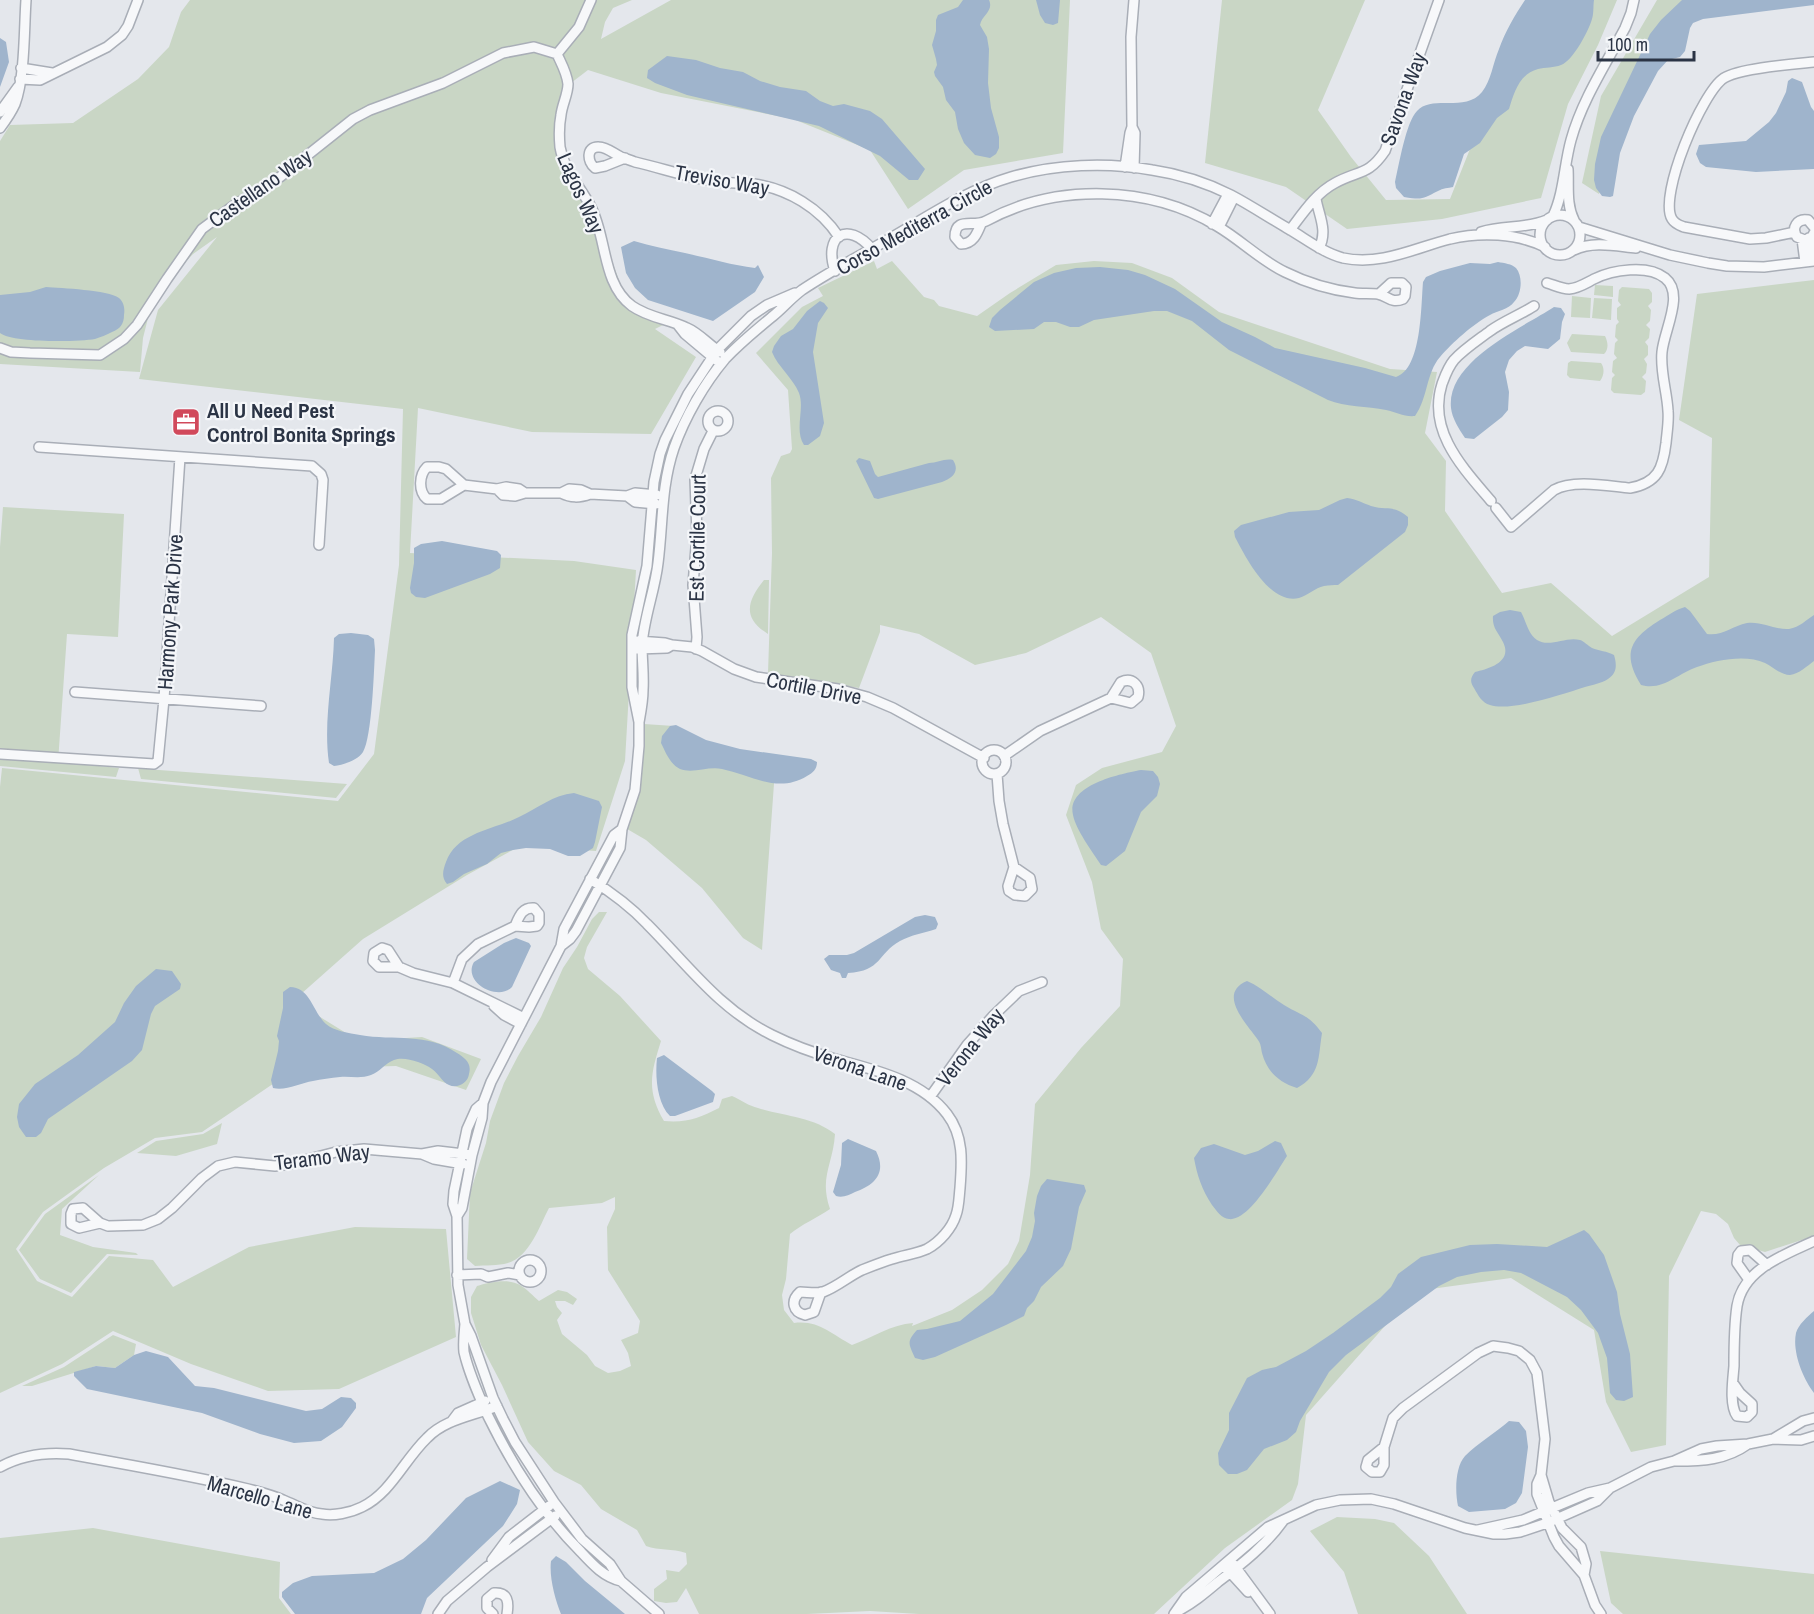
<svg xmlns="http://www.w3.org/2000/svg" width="1814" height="1614" viewBox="0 0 1814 1614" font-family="'Archivo Narrow',sans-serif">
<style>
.green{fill:#c9d6c5}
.water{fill:#9fb4cc}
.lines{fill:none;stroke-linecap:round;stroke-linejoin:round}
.minor-casing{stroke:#a9aeb7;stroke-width:12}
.minor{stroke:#f7f8fa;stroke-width:9}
.labels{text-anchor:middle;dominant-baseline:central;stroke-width:4.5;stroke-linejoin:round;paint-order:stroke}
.street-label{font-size:21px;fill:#2b3445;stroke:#f4f6f9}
.poi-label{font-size:21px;font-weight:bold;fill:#2b3445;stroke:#f4f6f9;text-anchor:start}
</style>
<rect width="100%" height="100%" fill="#e4e7ec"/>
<path class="green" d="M190,0H632L613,8L605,22L601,39L671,0H1070L1063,153L964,170L908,209L870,150L793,119L661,93L588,70L567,86L561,146L609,253L623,291L633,303L673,320L655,329L696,357L651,434L532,432L418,408L410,553L574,561L636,570L625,761L596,851L520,846L467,875L363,939L301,994L312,1012L359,1041L422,1037L481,1059L466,1090L396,1066L295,1069L202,1132L155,1138L104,1168L43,1212L16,1249L37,1281L72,1297L109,1256L153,1260L173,1287L249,1247L355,1227L446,1229L456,1337L339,1389L268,1391L191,1364L113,1331L62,1364L0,1393V787L2,768L338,801L374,754L399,565L403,409L139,379L158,310L217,237L193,254L177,271L151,306L143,338L140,372L0,364V141L10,125L73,123L138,79L169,47L181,12Z
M1222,0H1365L1318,110L1351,157L1386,200L1450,199L1470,149L1574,0H1617L1598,45L1568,104L1541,198L1442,219L1347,229L1286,187L1205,163Z
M1657,0H1730L1673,31L1627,106L1599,194L1582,183L1601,96Z
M874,261L877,269L892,261L924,297L934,300L939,306L977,316L1010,293L1056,265L1094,261L1132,263L1172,278L1219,312L1390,369L1437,372L1425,433L1446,461L1445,511L1502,593L1551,583L1612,636L1709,577L1712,438L1679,420L1697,294L1814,280V1236L1765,1252L1740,1245L1734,1238L1728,1224L1716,1214L1701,1211L1669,1276L1666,1445L1631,1452L1606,1402L1594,1330L1511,1278L1416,1291L1306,1415L1298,1484L1292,1500L1225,1548L1154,1614H919L870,1611L807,1614H699L686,1588L677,1602L666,1603L654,1601V1589L667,1579L666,1570L679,1572L687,1564L686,1553C672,1548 659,1551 646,1546L637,1530L601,1509L581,1485L554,1471L528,1442L502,1385L481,1345L471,1313V1297L477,1286C489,1282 508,1278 520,1285C527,1289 533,1296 539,1301L558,1290L567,1292L577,1299L573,1305L565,1301H555L557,1307L562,1313L557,1320L562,1334L587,1355L595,1366L608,1373L620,1371L631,1366L628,1353L621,1340L638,1333L640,1321L608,1270L607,1227L615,1209V1197L602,1203L549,1208C539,1227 530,1256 508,1263C498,1266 485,1265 475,1266L467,1259L470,1193L486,1143L490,1121L504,1083L518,1056L541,1017L563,968L577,947L592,919L599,912H607L587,947L584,958L588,969L620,996L661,1041C651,1073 646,1090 664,1121C687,1123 699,1118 719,1108L722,1099L732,1096C741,1100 749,1106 758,1108C784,1116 814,1117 835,1134C833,1165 819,1177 830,1209C817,1218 802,1224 790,1234L786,1279L782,1295L784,1310L794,1323C819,1320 831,1334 852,1345C872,1338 892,1324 913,1323L912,1326L952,1310L982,1290L1008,1264L1019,1241L1030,1175L1035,1104L1081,1048L1120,1006L1123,959L1101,929L1092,882L1066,815L1076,785L1102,768L1162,752L1176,726L1151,653L1101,617L1026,653L975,665L919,634L880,625V632L859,688L768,673L772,553L771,478L781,456L790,453L792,449L788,390L756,353L802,307L823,296L818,288Z
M1595,285L1613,286V297L1594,295Z
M1622,287L1649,289L1652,293V302L1648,306L1651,310L1650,321L1646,325L1650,329L1649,338L1645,342L1648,346V355L1644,359L1647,364L1646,373L1642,377L1646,381L1645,392L1641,395L1614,393L1611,390L1612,378L1615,375L1612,372L1613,361L1617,358L1614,354L1615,343L1618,340L1615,337L1616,325L1619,322L1617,319V308L1621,305L1618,301L1619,290Z
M1572,296L1591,298L1590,318L1571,317Z
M1594,298L1612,299L1611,320L1592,318Z
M1572,334L1605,336C1608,342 1609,349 1604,354L1571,352L1567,343Z
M1571,361L1601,363C1605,368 1604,376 1600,381L1570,378L1567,375L1568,363Z
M3,507L124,514L118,637L67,634L58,762L119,768L116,777L0,766V547Z
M764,580H769L768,634C742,618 747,601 764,580Z
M644,724L674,726L712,745L776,756L762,950L743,938L702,888L646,840L622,826L631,805L643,761Z
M138,768L159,770L347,784L336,798L141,779Z
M222,1123L217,1144L176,1156L137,1153L156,1141L203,1134Z
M99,1175L62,1209L60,1235L93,1247L136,1253L138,1255L107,1254L71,1293L40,1279L19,1250L45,1214Z
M113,1335L136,1344L134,1355L115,1368L96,1366L32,1386H22L64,1367Z
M1337,1517L1375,1519L1394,1523L1429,1556L1467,1614H1358L1344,1572L1310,1531Z
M93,1528L280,1562L279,1598L291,1614H0V1538Z
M1600,1551L1814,1574V1614H1623L1611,1603Z"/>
<path class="water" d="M963,0H989C994,11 982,15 980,25L987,37L989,49L988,83L991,108L999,137V148L996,154L990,158L975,155L964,143L958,129L955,112L946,100L943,87L935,76L934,72L937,65L936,59L932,45L936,31V20L938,15L958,7Z
M1036,0H1060L1058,23L1053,25L1045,23L1040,15Z
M1525,0H1594C1593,6 1594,13 1592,19C1589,30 1573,61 1561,65C1554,68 1545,67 1538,69C1519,74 1514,93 1509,109L1497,118L1480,143L1464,154L1453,187C1448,188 1443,188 1438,191C1422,199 1423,200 1404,197L1396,188L1395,182C1399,165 1406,122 1417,111C1432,94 1465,113 1482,92C1491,81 1493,63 1499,49C1505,32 1515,15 1525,0Z
M1682,0H1814V5L1703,19L1693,23L1690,28L1685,51L1680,57L1668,60L1658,71L1634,116L1620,153L1613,196L1610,197L1602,196L1596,188L1594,180L1595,164L1601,137L1650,34L1661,20Z
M0,38L6,42L9,62L0,87Z
M667,56L696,60L720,68L743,72L760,81L780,87L806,91L820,101L833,106L844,104L870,111L882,119L925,169L918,180H909L880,156L819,126L687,95L655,83L647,78L648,70Z
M1792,78L1802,82L1811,107L1814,111V169L1756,172L1706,167L1700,163L1696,154L1699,145L1746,141L1769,122L1776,113L1786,92L1788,81Z
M634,241C651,246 667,249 685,253C708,258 731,265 755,268L758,265L764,277L755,292L713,321L648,300L635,288L626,273L621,247Z
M1498,262C1504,263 1512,264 1516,268C1523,276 1522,294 1514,302C1509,309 1497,311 1490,315C1473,324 1452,343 1440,357C1426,373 1428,398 1415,416C1404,417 1396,412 1386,410C1367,406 1345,407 1328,400L1229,350L1192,321L1167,311H1154L1094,320L1079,327H1070L1056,322H1044L1034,329L995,331L989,327L992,318L1000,310L1034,282L1054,273L1076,268L1100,267L1128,270L1145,275L1175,289L1222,322L1255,337L1275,348L1365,368L1396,377C1422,369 1421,305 1423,282L1426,277L1440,271L1470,263L1490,264Z
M46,287C61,288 108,290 119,298C124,302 125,309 124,315C124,324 120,329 112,332C107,335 100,337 95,339C78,342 12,343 0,333V295L30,292Z
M820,301L824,303L828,308L818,323L813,352L824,423L820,436L808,445H804C794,430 805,409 799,393C793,378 778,367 772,352L774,346L781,336L793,329L807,311Z
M1554,307L1561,308L1565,314L1562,322L1560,339L1548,349L1525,346L1517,351L1509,360L1505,372L1509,392L1508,410L1502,417L1474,439L1465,438C1459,429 1452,418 1451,408C1446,361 1522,328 1554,307Z
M859,458L870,461L875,474L878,477L929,463C937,463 945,458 953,460C960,471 953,478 942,482L878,499L874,498L856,461Z
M1347,498C1356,499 1363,503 1371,506C1387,511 1392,504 1408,517V525L1405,532L1338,585C1334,585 1329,585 1324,586C1315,588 1308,595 1299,598C1270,605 1246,558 1235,537L1234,531L1241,525L1289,512L1319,510L1340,500Z
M442,541L497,551L501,555L500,568L490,574L425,598L416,597L411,593L410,588L414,563V548L421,544Z
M1685,607L1690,611L1707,634C1723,636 1732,626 1747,623C1762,621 1775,630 1789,629C1800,627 1806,620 1814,615V661C1807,666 1799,674 1790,675C1781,675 1773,667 1765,663C1746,654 1716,660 1697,667C1677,674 1663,691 1641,685C1621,653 1631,638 1660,620C1669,615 1675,610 1685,607Z
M1510,610L1521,612C1526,621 1528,634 1537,640C1550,648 1566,636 1580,640C1584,641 1588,646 1592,648C1599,651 1607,651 1614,655C1617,665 1617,673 1608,679C1602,683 1592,685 1585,687C1563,694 1511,712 1490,705C1482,703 1478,695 1474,688C1470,682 1470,678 1475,672C1489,669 1513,662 1503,642C1498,632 1492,628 1493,616L1500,612Z
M351,633L368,635L374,639L375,650C374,670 372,737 363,752C358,760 343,765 334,766L329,763C323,722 333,679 334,638L339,634Z
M676,725L706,740L740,749L811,759L817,762C817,769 813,773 807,776C778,794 751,775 722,769C708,766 693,774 680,769C670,764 666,753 661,743L662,736L670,726Z
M1141,770L1153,771L1158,777L1160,784L1157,796L1141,812L1125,851L1106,866L1101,865C1092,851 1076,830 1073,815C1066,785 1120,774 1141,770Z
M574,793L599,801L602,807L595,842L593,848L580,856H568L550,849L526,848L513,850L501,853L487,864L464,874L453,882L447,884C441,877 443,870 446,862C457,832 494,830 519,817C538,808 553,795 574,793Z
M925,915L935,917L938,924L936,929C924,933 911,935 900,941C877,954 882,971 848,973L846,978H842L840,973L831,970L824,959L829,955H847L854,953L915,917Z
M516,938L529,943L531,946L512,987C498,1002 462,982 474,962L504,943Z
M156,969L172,971L181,984L180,989L155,1006L151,1014L142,1050L132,1061L48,1119L41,1133L36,1137H26L19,1127L17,1117L19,1104L35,1084L78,1055L115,1022L124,1003L136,986Z
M1247,981C1261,987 1271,997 1284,1005C1302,1016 1308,1014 1322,1033C1318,1057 1321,1075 1297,1088C1279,1082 1267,1072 1262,1053C1261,1048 1261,1044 1258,1040C1248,1025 1216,994 1247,981Z
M290,987C311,988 312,1011 326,1024C334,1031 349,1033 360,1035C394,1041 427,1032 457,1053C465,1058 472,1063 469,1074C468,1083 457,1089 449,1085C442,1082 439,1074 432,1069C423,1063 405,1056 394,1060C385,1063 380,1072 371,1075C361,1079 350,1076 340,1077C331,1078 321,1079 313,1081C300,1083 286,1091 273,1088L271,1080L278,1051L279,1041L277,1036L283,1008V992Z
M664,1055L712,1091L715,1094L713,1102L675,1116H670C657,1103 655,1076 657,1058Z
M848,1139L876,1151C887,1173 875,1185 855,1192C849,1195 843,1198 836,1196L833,1192L841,1165L842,1143Z
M1275,1141L1281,1143L1287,1156C1277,1171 1249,1222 1229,1219C1222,1219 1216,1210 1212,1205C1202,1190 1197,1175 1194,1158L1201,1148L1214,1144L1245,1155L1258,1151Z
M1047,1179L1084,1185L1086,1191L1079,1207L1071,1249L1063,1266L1041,1287L1034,1301L1027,1308L1024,1316L1006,1325L935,1357L923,1360L915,1358C909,1344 906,1342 917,1330L927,1329L960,1321L993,1294L1026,1251L1032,1237L1035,1221L1034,1213L1037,1196L1041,1186Z
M1584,1230L1589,1234L1604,1255L1617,1292L1620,1314L1630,1354L1633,1397L1624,1401L1616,1400L1610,1393L1607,1358L1598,1333L1581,1310L1567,1297L1521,1273L1504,1270L1481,1272L1457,1277L1439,1286L1346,1355L1329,1372L1300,1421L1296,1432L1287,1440L1264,1449L1247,1470L1237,1474H1228L1219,1465L1218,1453L1229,1430V1413L1247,1378L1262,1370L1276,1367L1306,1351L1333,1333L1380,1298L1391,1287L1398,1274L1421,1257L1470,1245L1497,1244L1547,1247Z
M1814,1311V1393C1803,1379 1792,1352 1796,1333C1798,1325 1808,1316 1814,1311Z
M146,1351L168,1357L195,1386L214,1388L306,1411L322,1409L341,1397L351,1398L356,1403V1408L342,1427L321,1441L294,1443L260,1434L202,1413L87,1389L74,1376V1372L96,1366L115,1368L134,1355Z
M1509,1421L1519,1422L1526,1431L1528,1447L1522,1493L1516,1503L1505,1509L1469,1512L1458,1506C1455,1492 1455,1467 1465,1456C1478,1443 1495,1433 1509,1421Z
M500,1481L520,1490L517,1504L503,1526L427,1598L421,1614H295L282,1597V1592L293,1583L312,1576L374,1573L403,1559L426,1540L466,1498Z
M556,1556L566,1562L585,1581L625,1614H561C555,1599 549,1577 551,1561Z"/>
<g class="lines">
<g class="minor-casing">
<path id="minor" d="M591,0L579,27L557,54C561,63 567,73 568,84C568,94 562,105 561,115C559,125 559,136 560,147C564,171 580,186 591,207C607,238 602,284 632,306C649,318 669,319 687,328C699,333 709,345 720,352
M21,68L52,73
M20,79L40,80L107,47L122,35L128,26L138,0
M0,112L18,87
M1132,127L1135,133L1134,168
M0,128C6,120 11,113 15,104C25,78 24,29 26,0
M625,158L605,166L595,168C587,162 586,146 599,147C607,147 614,154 621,157C626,159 631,160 635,162C661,168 687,177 712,181C726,184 740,182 754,184C788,189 820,208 839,237
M1125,167L1130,133L1132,127L1131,37L1134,0
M1568,169C1569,186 1566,204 1574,220
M1316,199C1319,216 1328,231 1319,248
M1540 235a20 20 0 1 1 40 0a20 20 0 1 1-40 0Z
M1553,216C1564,193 1564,165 1571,140C1582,100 1606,64 1625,28L1631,13L1634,0
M981,224C977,234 973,244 961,244L955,237C955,216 973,228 986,221C1056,183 1149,185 1217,226C1241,240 1260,260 1285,272C1307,283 1331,290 1355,293C1362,294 1370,293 1378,294C1388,296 1391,304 1403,299L1405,296L1406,287L1402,283H1391L1379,294
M1212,224L1228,194
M1219,227L1234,197
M1579,227L1670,255L1708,263L1727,266L1764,267L1814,261
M1814,227L1808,220C1797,218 1791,228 1797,237L1805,240L1812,237L1814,233
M1290,230C1303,213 1316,193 1335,183C1359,170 1368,176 1385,151L1439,0
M1481,232C1503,225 1526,229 1547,220
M1795,232L1766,238L1750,239L1684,227C1679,225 1675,224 1672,219C1658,196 1702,92 1724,78C1740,68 1794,64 1814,62
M1809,238L1813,261
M1802,239L1805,262
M1574,250C1593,241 1615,246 1636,248
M835,271C823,236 847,220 872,249
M678,325L685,334L716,360
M0,348L11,352L30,353L100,355L124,339L137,325L167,279L202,229L233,206L280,177L353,119L370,110L443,83L503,53L534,47L557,54
M708 421a10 10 0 1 1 20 0a10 10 0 1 1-20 0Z
M39,447L312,466L321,474L323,480L319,545
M464,485L441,499H427C418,491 419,475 427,467H439L446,469L464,485L497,489L506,487L519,489L525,493
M497,489L503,495L515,496L525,493H561L569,489L581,490L590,494L627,496L635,493L657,495
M561,493C571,498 579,498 590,494
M627,496L635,502L656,504
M1491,501C1463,468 1427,431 1442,384C1445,376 1448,367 1454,360C1464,349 1478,340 1490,331C1504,321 1520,315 1534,306
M1496,508L1511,527L1554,490C1573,479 1608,486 1630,488C1658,483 1663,468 1666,443C1667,432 1669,421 1668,411C1667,391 1660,372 1662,352C1664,330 1685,294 1665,278C1648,264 1612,270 1594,279C1586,283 1579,288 1569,289C1562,289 1554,285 1547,283
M672,645L692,647L702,651L734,669L756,677L838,689L867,697L893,708L984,758
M637,649L667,648L672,645L665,643L638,641
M696,649L697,637L693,585L697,535L695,479L704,449L713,431
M75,692L261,706
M639,722C641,711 643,701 643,690C644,675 642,660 642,645C644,617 655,590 658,563C663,524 661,486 674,448C685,417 704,384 725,359C740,343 756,330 773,316C783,308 791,298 802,290C832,270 865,253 896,235C933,213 970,189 1011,177C1055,164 1107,162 1152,170C1179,174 1207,183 1231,195C1250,205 1268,217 1287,228C1305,238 1323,253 1343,258C1381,266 1415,248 1450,239C1480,232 1517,233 1545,247
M982 762a12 12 0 1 1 24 0a12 12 0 1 1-24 0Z
M0,754L154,764L158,761L164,699L180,457
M1004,756L1040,731L1111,698L1121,682C1132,677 1141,685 1138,697L1131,703L1111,698
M997,774L999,801L1003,824L1014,867L1008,886L1009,891L1015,895L1025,896L1032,889L1030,878L1014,867
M590,879C611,892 630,906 647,924C687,964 719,1009 772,1035C792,1045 814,1053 835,1059C875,1070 921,1080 947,1114C964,1136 962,1162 960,1188C959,1197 959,1207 956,1215C952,1228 940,1242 927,1249C916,1254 904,1255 892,1259C882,1262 872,1266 862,1270C849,1276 837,1287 823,1292C816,1294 807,1292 800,1292C790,1301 793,1312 805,1315L814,1312L821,1292
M561,946L570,939L576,931L620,848L622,829L635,790L639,746V722L632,687V635L647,566L654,482L660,454L665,440L688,394L717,350L751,316L767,305L795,293
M399,967L388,950L382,948L374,953L373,961L379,967H399L413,973L453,983L524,1018
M453,983L462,959L478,944L515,926L529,927L537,926L539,923V914L534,908C522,907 519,917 515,926
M494,1006L504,1015L521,1024
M930,1097L967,1045L994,1015L1019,991L1042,982
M483,1103L476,1109L467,1129L454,1191L453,1204L457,1216L458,1285L465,1324L471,1336L493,1398L503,1419L515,1442L554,1502L582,1539L610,1564L621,1581L659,1614
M422,1154L434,1159L463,1164
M457,1216L462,1208L472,1155L482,1118L483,1103L491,1082L561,946L564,929L614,835L622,829
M100,1223L79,1228L71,1224V1214L73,1209L83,1208L100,1223L108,1226L143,1225L158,1219L172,1208L202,1178L218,1166L235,1162L275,1166L290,1164L336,1152L364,1149L422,1154L438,1151L472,1155
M519 1271a11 11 0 1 1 22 0a11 11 0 1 1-22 0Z
M457,1275L481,1274L488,1277L508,1273L520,1275
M1749,1280L1737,1263L1738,1255L1741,1251L1750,1250L1767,1265
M465,1324C464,1334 463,1342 464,1352C469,1374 479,1396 488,1416C512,1465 542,1513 581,1552C593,1565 604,1577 621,1581
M1733,1383L1740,1393L1752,1404V1412L1747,1417L1737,1416C1729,1405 1733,1379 1734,1366C1734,1346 1734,1326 1737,1306C1743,1269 1784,1255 1814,1241
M452,1421L458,1413L485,1401
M1773,1439L1801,1440L1814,1436
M1384,1447V1465L1380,1472H1372L1366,1467L1368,1460L1384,1447L1393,1418L1403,1408L1478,1353L1493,1346L1508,1348L1519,1351L1530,1360L1537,1373L1545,1439L1541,1475L1537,1484V1494L1554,1537L1559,1546L1584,1575L1595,1605L1601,1614
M1676,1461C1702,1461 1726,1460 1748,1444
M0,1467C22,1455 44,1452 69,1454C128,1465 189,1475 248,1489C260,1492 272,1495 283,1500C296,1505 307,1513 322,1514C334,1516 350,1513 362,1507C391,1493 404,1460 427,1438C445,1419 473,1416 497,1406
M1541,1475L1549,1502L1562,1528L1581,1547L1586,1564L1584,1575
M1610,1488L1651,1467L1674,1461L1701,1449L1717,1446L1748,1444L1773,1439L1803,1421L1814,1418
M492,1560L509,1537L549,1506
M1234,1565L1270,1614
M1227,1569L1248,1592
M1176,1612C1192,1604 1205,1593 1218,1582C1242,1564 1266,1545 1283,1521
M438,1614L447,1601L487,1567L555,1516
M493,1614L487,1608V1599L494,1593C508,1592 509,1602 507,1614
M1174,1614L1186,1597L1268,1527L1316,1505L1340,1500L1371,1499L1394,1504L1465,1528L1494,1534H1505L1520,1532L1547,1523L1597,1501L1610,1488L1588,1493L1523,1520L1478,1530"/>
</g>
<use href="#minor" class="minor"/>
</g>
<defs>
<g id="office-square" transform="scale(1.5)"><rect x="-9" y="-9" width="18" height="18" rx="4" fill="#d1495b" stroke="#f4f6f9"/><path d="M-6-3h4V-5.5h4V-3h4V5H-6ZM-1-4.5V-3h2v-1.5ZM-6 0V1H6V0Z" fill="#fff"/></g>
</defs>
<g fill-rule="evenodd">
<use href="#office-square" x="186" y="422"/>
</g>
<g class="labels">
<g class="street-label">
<text transform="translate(1403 99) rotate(-70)">Savona Way</text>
<text transform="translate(722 180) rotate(10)">Treviso Way</text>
<text transform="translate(260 188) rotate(-35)">Castellano Way</text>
<text transform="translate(581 193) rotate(66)">Lagos Way</text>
<text transform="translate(914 227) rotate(-29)">Corso Mediterra Circle</text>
<text transform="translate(697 538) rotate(-89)">Est Cortile Court</text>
<text transform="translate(170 612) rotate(-86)">Harmony Park Drive</text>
<text transform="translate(814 688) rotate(11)">Cortile Drive</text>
<text transform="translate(970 1047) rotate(-51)">Verona Way</text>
<text transform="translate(860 1068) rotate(19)">Verona Lane</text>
<text transform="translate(322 1157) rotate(-7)">Teramo Way</text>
<text transform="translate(260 1497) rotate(16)">Marcello Lane</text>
</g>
<g class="poi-label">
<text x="207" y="410">All U Need Pest<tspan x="207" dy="24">Control Bonita Springs</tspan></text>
</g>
</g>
<path d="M1598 51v9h96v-9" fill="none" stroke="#2b3445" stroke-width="3"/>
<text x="1607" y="51" font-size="18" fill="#2b3445" stroke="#f4f6f9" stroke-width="4.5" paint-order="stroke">100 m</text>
</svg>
